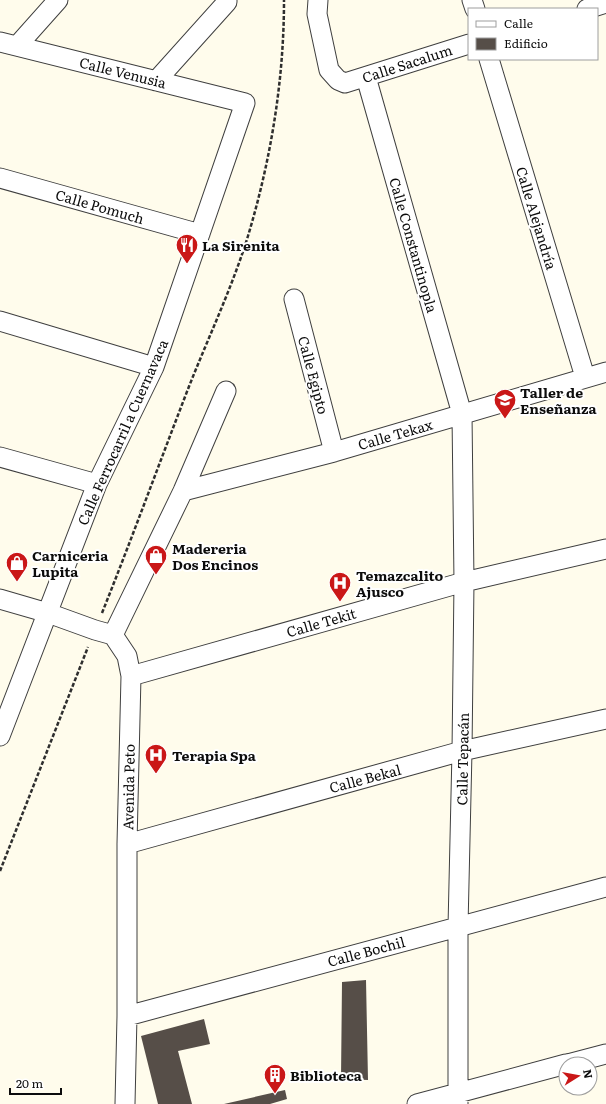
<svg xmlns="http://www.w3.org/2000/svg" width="606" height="1104" viewBox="0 0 606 1104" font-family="Literata,serif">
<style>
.building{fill:#564e48}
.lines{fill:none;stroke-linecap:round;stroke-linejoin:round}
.street-casing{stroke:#3f3f3f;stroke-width:21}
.path{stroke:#2e2e2e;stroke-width:2.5;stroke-dasharray:4 2;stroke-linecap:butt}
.street{stroke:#fff;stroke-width:19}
.labels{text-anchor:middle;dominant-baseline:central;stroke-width:4;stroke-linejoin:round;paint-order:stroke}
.street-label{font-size:14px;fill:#0c0c0c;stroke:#fff}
.poi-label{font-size:14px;font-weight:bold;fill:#0c0c0c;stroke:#fff;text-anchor:start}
</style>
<rect width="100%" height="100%" fill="#fffcec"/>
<path class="building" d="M366,980L368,1080L341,1079L342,982Z
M204,1019L210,1044L178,1051L192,1104H158L141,1036Z
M285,1090L287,1099L270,1104H224Z"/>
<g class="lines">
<g class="street-casing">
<path id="street" d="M318,0L317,14L329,70L338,80L345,83L469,44
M472,0L475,9
M587,9L606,3
M0,42L245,103L154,367L97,484L0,736
M17,46L58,0
M489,59L585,377
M366,77L462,414L464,582L462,751L458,927V1104
M156,81L227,2V0
M0,178L200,234
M294,299L334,452
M0,321L154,367
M0,457L97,484
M183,491L334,452L606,372
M0,599L48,613L95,630L113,635
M131,676L464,582L606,549
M127,844L462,751L606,719
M127,1016L606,887
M568,1064L606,1054
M125,1104L127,1016V844L131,676L127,656L113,635L183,491L226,391
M417,1104L566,1064"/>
</g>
<path class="path" d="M102,613C132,538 159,464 188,389C208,338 232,288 248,236C271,159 284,80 284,0
M0,871L88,647"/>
<use href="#street" class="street"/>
</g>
<defs>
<g id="restaurant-pin" transform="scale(1.15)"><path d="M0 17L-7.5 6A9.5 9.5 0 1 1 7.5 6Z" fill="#ca1717" stroke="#fff"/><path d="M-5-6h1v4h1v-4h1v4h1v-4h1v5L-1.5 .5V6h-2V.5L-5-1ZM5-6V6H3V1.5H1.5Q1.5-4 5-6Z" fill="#fff"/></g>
<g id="university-pin" transform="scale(1.15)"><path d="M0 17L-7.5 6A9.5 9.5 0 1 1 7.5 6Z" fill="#ca1717" stroke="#fff"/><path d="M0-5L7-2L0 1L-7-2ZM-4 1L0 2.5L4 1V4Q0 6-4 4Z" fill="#fff"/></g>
<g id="shop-pin" transform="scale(1.15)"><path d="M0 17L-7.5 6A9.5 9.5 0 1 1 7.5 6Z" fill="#ca1717" stroke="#fff"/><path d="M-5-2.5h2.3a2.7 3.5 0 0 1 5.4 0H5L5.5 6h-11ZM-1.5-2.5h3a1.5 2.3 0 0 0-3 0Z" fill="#fff"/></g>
<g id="hospital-pin" transform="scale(1.15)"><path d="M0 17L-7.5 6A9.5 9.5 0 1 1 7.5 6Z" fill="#ca1717" stroke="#fff"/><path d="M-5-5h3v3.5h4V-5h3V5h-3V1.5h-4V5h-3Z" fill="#fff"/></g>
<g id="building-pin" transform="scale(1.15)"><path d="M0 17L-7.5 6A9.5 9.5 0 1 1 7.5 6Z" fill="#ca1717" stroke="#fff"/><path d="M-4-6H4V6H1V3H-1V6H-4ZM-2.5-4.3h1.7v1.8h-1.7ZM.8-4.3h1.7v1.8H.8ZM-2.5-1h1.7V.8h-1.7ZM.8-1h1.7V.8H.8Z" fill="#fff"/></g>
</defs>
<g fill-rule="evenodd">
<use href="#restaurant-pin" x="187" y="245"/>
<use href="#university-pin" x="505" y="400"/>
<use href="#shop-pin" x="156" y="556"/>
<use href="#shop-pin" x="17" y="563"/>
<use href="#hospital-pin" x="340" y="583"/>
<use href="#hospital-pin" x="156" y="755"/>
<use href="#building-pin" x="275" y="1075"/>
</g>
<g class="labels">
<g class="street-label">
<text transform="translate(407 63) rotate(-18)">Calle Sacalum</text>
<text transform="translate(123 72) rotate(14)">Calle Venusia</text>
<text transform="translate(100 206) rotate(16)">Calle Pomuch</text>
<text transform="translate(537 218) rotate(73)">Calle Alejandría</text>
<text transform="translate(414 245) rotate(74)">Calle Constantinopla</text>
<text transform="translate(314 375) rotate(75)">Calle Egipto</text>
<text transform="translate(122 432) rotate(-66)">Calle Ferrocarril a Cuernavaca</text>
<text transform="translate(395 434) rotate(-16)">Calle Tekax</text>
<text transform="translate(321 622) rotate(-16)">Calle Tekit</text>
<text transform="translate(462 759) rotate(-89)">Calle Tepacán</text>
<text transform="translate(365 778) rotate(-15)">Calle Bekal</text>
<text transform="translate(128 787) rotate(-89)">Avenida Peto</text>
<text transform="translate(366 951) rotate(-15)">Calle Bochil</text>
</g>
<g class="poi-label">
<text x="202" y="245">La Sirenita</text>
<text x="520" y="392">Taller de<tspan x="520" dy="16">Enseñanza</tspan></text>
<text x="172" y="548">Madereria<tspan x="172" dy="16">Dos Encinos</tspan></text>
<text x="32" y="555">Carniceria<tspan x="32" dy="16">Lupita</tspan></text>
<text x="356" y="575">Temazcalito<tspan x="356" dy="16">Ajusco</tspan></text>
<text x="172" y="755">Terapia Spa</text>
<text x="290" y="1075">Biblioteca</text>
</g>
</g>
<rect x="468" y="8" width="130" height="52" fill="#ffffff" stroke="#9e9e9e"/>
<rect x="476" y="21" width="20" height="6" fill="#ffffff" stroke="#9e9e9e"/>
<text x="504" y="28" font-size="12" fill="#0c0c0c">Calle</text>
<rect x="476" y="38" width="20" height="12" fill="#564e48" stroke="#9e9e9e"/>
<text x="504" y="48" font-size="12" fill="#0c0c0c">Edificio</text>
<g transform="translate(578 1076) rotate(79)"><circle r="19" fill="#ffffff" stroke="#9e9e9e"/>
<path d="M0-3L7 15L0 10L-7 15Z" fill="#ca1717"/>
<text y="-6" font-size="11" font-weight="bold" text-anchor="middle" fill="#0c0c0c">N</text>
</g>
<path d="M10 1088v6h51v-6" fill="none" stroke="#0c0c0c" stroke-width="2"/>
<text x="16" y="1088" font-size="12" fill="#0c0c0c" stroke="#ffffff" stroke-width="3" paint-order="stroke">20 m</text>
</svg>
